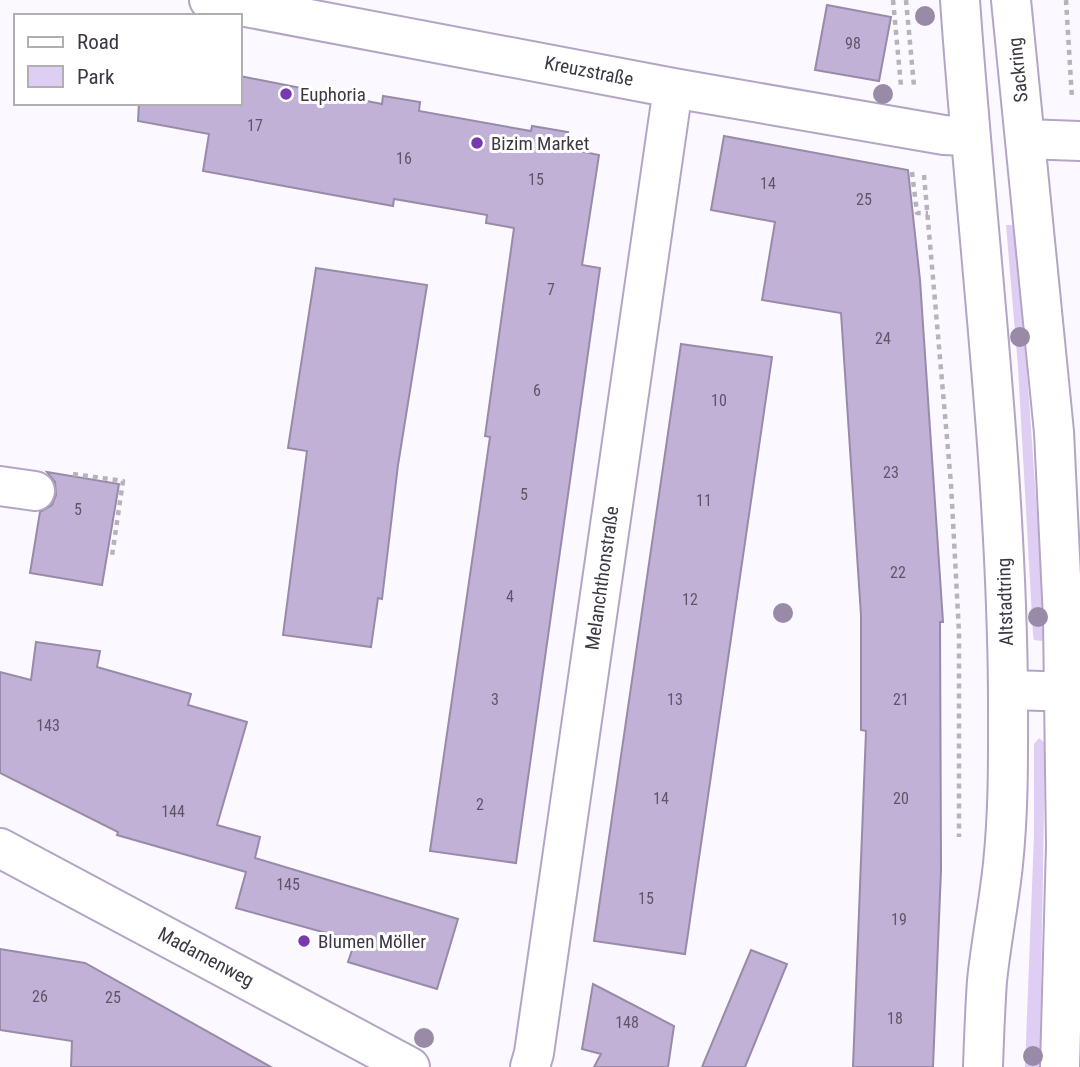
<svg xmlns="http://www.w3.org/2000/svg" width="1080" height="1067" viewBox="0 0 1080 1067" font-family="'Roboto Condensed',sans-serif">
<style>
.green{fill:#dfcef3}
.building{fill:#c2b1d6;stroke:#988aa9;stroke-width:2}
.lines{fill:none;stroke-linecap:round;stroke-linejoin:round}
.minor-casing{stroke:#b3a5c4;stroke-width:42}
.major-casing{stroke:#b3a5c4;stroke-width:42}
.path{stroke:#b7b2bc;stroke-width:4.5;stroke-dasharray:5 5;stroke-linecap:butt}
.minor{stroke:#fff;stroke-width:38}
.major{stroke:#fff;stroke-width:38}
.tree{fill:#998ba8}
.poi-dot{fill:#7939ae;stroke:#fff;stroke-width:2.5}
.labels{text-anchor:middle;dominant-baseline:central;stroke-width:6;stroke-linejoin:round;paint-order:stroke}
.number-label{font-size:16px;fill:#5e5668}
.street-label{font-size:19px;fill:#3d3744;stroke:#fff}
.poi-label{font-size:19px;fill:#3d3744;stroke:#fff;text-anchor:start}
</style>
<rect width="100%" height="100%" fill="#fbf8ff"/>
<path class="green" d="M1006,225H1017L1043,601L1044,636L1042,641L1034,640L1033,635L1018,367Z
M1039,738L1045,743V747L1040,1057L1039,1067H1025L1034,835V744Z"/>
<path class="building" d="M827,5L891,17L879,81L815,70Z
M240,76L382,104L383,96L420,102L419,111L531,131L532,126L568,132L565,148L599,155L582,265L600,268L516,863L430,851L490,437L485,436L514,228L486,223L487,215L394,199L393,206L203,171L209,134L138,121L139,103H240Z
M724,136L908,170L920,280L943,622H940L941,870L933,1067H853L866,731L861,730V615L841,313L762,300L775,222L711,210Z
M316,268L427,285L398,465L382,599L378,598L371,647L283,635L307,451L288,448Z
M681,344L772,357L685,954L594,941Z
M47,472L119,484L102,585L30,573L40,512L52,505L56,495L55,482Z
M36,642L100,651L97,667L191,694L188,705L247,722L217,825L260,837L255,858L458,919L437,989L348,962L355,941L236,908L246,872L117,835L118,832L0,773V672L31,680Z
M0,949L85,963L271,1067H71L72,1041L0,1030Z
M751,950L787,964L745,1067H702Z
M593,984L674,1026L668,1067H594L601,1054L582,1049Z"/>
<g class="lines">
<g class="minor-casing">
<path id="minor" d="M209,0L673,88L944,135L969,136
M1025,139L1080,141
M0,486L35,491
M1008,690L1080,692
M0,848L410,1067
M530,1067L534,1053L673,88"/>
</g>
<g class="major-casing">
<path id="major" d="M960,0C976,230 1006,461 1008,692C1008,749 1009,807 1003,864C999,903 991,942 987,981C985,1010 984,1038 983,1067
M1011,0L1054,432L1063,618L1066,845L1060,1067"/>
</g>
<path class="path" d="M893,0L901,86
M906,0L914,86
M1066,0L1072,99
M912,172L917,213H928
M924,175L951,484L959,633V837
M73,474L123,481L112,556"/>
<use href="#minor" class="minor"/>
<use href="#major" class="major"/>
</g>
<g class="tree">
<circle cx="925" cy="16" r="10"/>
<circle cx="883" cy="94" r="10"/>
<circle cx="1020" cy="337" r="10"/>
<circle cx="783" cy="613" r="10"/>
<circle cx="1038" cy="617" r="10"/>
<circle cx="424" cy="1038" r="10"/>
<circle cx="1033" cy="1056" r="10"/>
</g>
<g class="poi-dot">
<circle cx="286" cy="94" r="7"/>
<circle cx="477" cy="143" r="7"/>
<circle cx="304" cy="941" r="7"/>
</g>
<g class="labels">
<g class="number-label">
<text x="853" y="43">98</text>
<text x="255" y="125">17</text>
<text x="404" y="158">16</text>
<text x="536" y="179">15</text>
<text x="768" y="183">14</text>
<text x="864" y="199">25</text>
<text x="551" y="289">7</text>
<text x="883" y="338">24</text>
<text x="537" y="390">6</text>
<text x="719" y="400">10</text>
<text x="891" y="472">23</text>
<text x="524" y="494">5</text>
<text x="704" y="500">11</text>
<text x="78" y="509">5</text>
<text x="898" y="572">22</text>
<text x="510" y="596">4</text>
<text x="690" y="599">12</text>
<text x="495" y="699">3</text>
<text x="675" y="699">13</text>
<text x="901" y="699">21</text>
<text x="48" y="725">143</text>
<text x="661" y="798">14</text>
<text x="901" y="798">20</text>
<text x="480" y="804">2</text>
<text x="173" y="811">144</text>
<text x="288" y="884">145</text>
<text x="646" y="898">15</text>
<text x="899" y="919">19</text>
<text x="40" y="996">26</text>
<text x="113" y="997">25</text>
<text x="895" y="1018">18</text>
<text x="627" y="1022">148</text>
</g>
<g class="street-label">
<text transform="translate(1018 70) rotate(-96)">Sackring</text>
<text transform="translate(589 71) rotate(11)">Kreuzstraße</text>
<text transform="translate(602 578) rotate(-82)">Melanchthonstraße</text>
<text transform="translate(1005 602) rotate(-92)">Altstadtring</text>
<text transform="translate(206 957) rotate(28)">Madamenweg</text>
</g>
<g class="poi-label">
<text x="300" y="94">Euphoria</text>
<text x="491" y="143">Bizim Market</text>
<text x="318" y="941">Blumen Möller</text>
</g>
</g>
<rect x="14" y="14" width="228" height="91" fill="#ffffff" stroke="#b1afb4" stroke-width="2"/>
<rect x="28" y="37" width="35" height="10" fill="#ffffff" stroke="#b1afb4" stroke-width="2"/>
<text x="77" y="49" font-size="21" fill="#3d3744">Road</text>
<rect x="28" y="66" width="35" height="21" fill="#dfcef3" stroke="#b1afb4" stroke-width="2"/>
<text x="77" y="84" font-size="21" fill="#3d3744">Park</text>
</svg>
